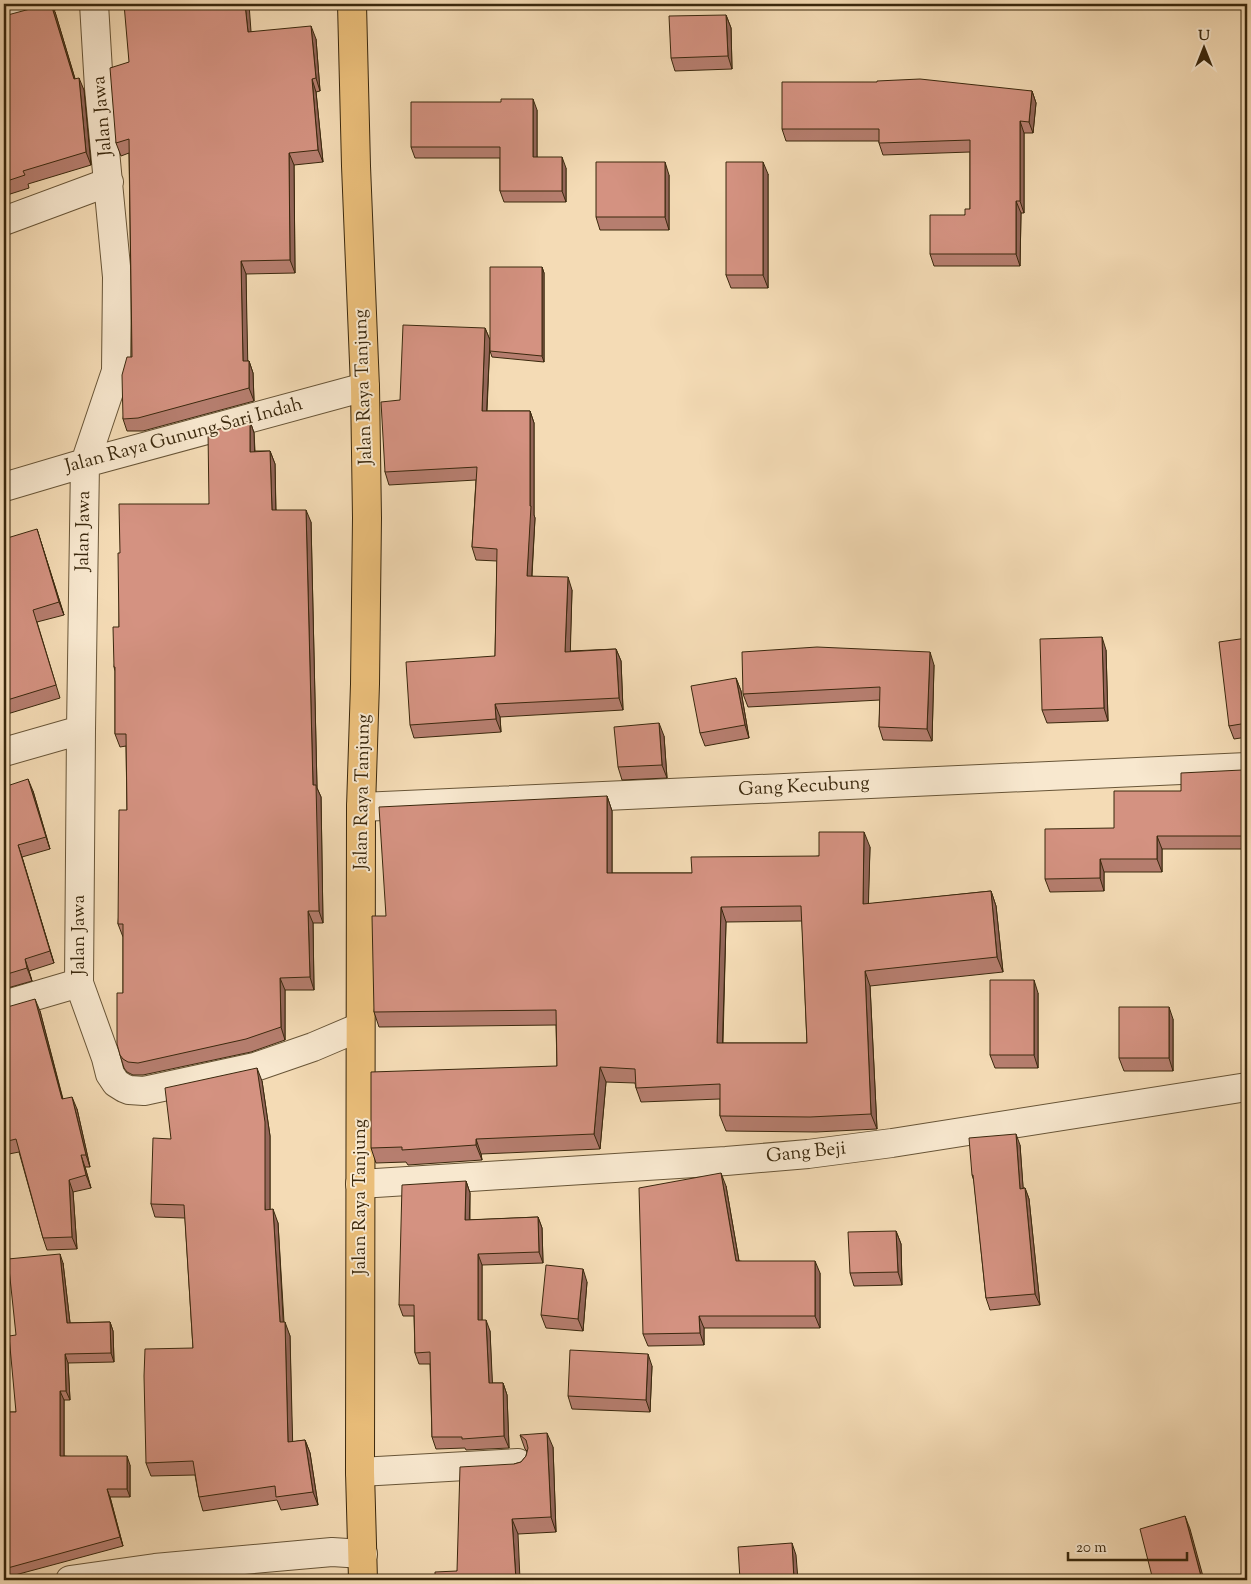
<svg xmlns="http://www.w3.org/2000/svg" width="1251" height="1584" viewBox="0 0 1251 1584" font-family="'Sorts Mill Goudy',serif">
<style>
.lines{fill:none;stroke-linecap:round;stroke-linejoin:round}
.street-casing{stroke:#685537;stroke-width:30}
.primary-casing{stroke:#3a280d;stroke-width:30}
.street{stroke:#f8e8cf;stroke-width:28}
.primary{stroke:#eabe7a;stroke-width:28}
.wall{fill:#b67e6f;stroke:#3a280d;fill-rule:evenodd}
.shaded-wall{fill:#94665a;stroke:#3a280d}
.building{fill:#d49281;stroke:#3a280d;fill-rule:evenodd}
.labels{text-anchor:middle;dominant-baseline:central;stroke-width:4;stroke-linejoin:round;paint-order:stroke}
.street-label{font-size:19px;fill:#3a280d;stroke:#f8e8cf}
</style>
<rect width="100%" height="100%" fill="#f4dbb5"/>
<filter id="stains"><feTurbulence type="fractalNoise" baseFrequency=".004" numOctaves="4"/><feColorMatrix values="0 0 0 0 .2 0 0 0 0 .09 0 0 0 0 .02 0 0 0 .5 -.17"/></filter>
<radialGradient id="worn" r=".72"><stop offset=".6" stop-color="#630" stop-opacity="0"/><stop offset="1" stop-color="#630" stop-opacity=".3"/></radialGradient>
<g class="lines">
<g class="street-casing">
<path id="street" d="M94,4L99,88L117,277L116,371L85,463L81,730L79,983L106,1058L110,1074L116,1083L124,1088L129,1090L144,1091L255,1067L313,1047L360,1027
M4,14L42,4
M4,221L109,182
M4,487L85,463L365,387
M4,752L81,730
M361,807L1247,767
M4,1005L79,983
M360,1184L726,1161L808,1154L892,1143L1247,1087
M360,1472L518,1463
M70,1580L155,1568L332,1552L363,1554"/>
</g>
<g class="primary-casing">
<path id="primary" d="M352,4L356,166L365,387L367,518L365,684L361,807L360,1472L363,1580"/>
</g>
<use href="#street" class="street"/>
<use href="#primary" class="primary"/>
</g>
<path class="wall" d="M434,4H495V7H435Z
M55,12L75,79L84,90L91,165L28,184L29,188L4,196V16Z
M726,15L731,28L732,69L675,71L671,58Z
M251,32L316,39L320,91L316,92L323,162L294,165L295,273L246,274L247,361H249L253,373L254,401L143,431H127L123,419L132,357L129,153L121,156L116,143L129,62Z
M1032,91L1036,103L1033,133H1024V213H1021L1020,266H934L930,254L970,209V152L883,155L879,143V141H786L782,129Z
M537,110V157L566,168V202H504L500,191V158H415L411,147Z
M768,174V288H731L726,275Z
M669,175V230H600L596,217Z
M542,267L544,273V362L492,357L490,351Z
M485,328L490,340L487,411H530L534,423V515L535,518L532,576L572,590L570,651L616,649L621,661L623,710L500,717L501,732L414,738L410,725L495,656L497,561L476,560L472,547L476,480L389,485L385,472L400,400Z
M250,421L254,433L255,451H270L275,464L276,510L311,522L317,788L321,797L323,923H313L314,990H285V1040L251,1052L143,1075H133L127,1072L124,1068L120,1055L123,993V937L118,924L127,810L126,746L120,747L115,734V671L114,667L119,627L120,553L209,504Z
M4,539L41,542L64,615L37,622L60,698L4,715Z
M1247,638V737L1234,739L1229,726Z
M1106,650L1108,721L1047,723L1042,710Z
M934,665L932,741L883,740L879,727L880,700L748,707L743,694Z
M736,678L741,691L749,738L705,746L700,733Z
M664,736L667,778L622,780L618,767Z
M1247,783V849H1162V872H1104V891L1050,892L1045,879L1181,791Z
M4,787L33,791L50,849L22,857L54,963L29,971L32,981L4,989Z
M607,796L612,811V873H692L819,856L870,847L868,904L991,891L996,906L1003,972L870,986L877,1129L816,1132L726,1131L720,1116V1099L641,1102L636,1088L635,1083L606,1082L600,1149L481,1154L482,1160L408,1165L406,1162L376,1163L371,1148L557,1066L556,1025L379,1027L374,1012L386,916ZM802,921L807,1043H723L726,922Z
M1038,993V1068H995L990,1055Z
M4,1008L40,1011L63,1099L77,1109L90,1167H85L91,1188L73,1192L77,1249L47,1250L43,1238L19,1152L4,1155Z
M1173,1019V1071H1124L1119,1058Z
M262,1081L270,1136V1209L278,1223L284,1322L290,1336L292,1442L305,1440L310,1453L318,1505L281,1510L277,1500L203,1511L199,1497L195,1475L151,1476L146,1463L193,1348L185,1218L155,1217L151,1204L171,1139Z
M1020,1145L1023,1188H1025L1029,1199L1040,1305L990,1310L986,1298L974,1181L972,1175Z
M466,1181L470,1193V1220L538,1217L542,1228L543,1263L482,1265V1320L490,1331L492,1383H503L507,1395L509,1448L466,1450L465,1448L436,1449L432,1437L430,1364H419L415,1353L414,1316H403L399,1305Z
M726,1186L739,1261L820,1273V1328H704V1345L648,1346L643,1334Z
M896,1231L901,1244L902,1285L854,1286L850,1273Z
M63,1263L70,1323L110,1322L113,1331L114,1362L68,1363L70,1400H64V1456L130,1465V1497H110L123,1546L4,1578V1412H16Z
M587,1282L583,1331L546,1328L541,1315Z
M652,1366L650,1412L572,1409L568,1396Z
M520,1435L553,1447L556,1532L518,1534L457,1571L514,1464L521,1462L526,1456L527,1451L525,1449Z"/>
<path class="shaded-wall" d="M51,4L55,12L79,92L74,79Z
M245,4H249L252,45L248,32Z
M726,15L731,28L732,69L728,56Z
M311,26L316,39L320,91L316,78Z
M79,78L84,90L91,165L86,152Z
M312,79L316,92L323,162L318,150Z
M1032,91L1036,103L1033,133L1029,122Z
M533,99L537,110V168L533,157Z
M1020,121L1024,133V213L1020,201Z
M289,153L294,165L295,273L290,260Z
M562,157L566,168V202L562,191Z
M665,162L669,175V230L665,217Z
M763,162L768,174V288L763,275Z
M1016,201L1021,213L1020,266L1016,254Z
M241,261L246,274L248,373L243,361Z
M542,267L544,273V362L542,356Z
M485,328L490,340L486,423L482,411Z
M249,361L253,373L254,401L249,388Z
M530,411L534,423V515L535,518L531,588L527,576L530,506Z
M250,421L254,433L255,464L250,452Z
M270,451L275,464L276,523L272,510Z
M306,510L311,522L317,788L321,797L323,923L319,911L313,785Z
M37,529L41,542L64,615L59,602Z
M568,577L572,590L570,664L565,652Z
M1102,637L1106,650L1108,721L1104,708Z
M616,649L621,661L623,710L619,698Z
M930,652L934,665L932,741L927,729Z
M736,678L741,691L749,738L745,725Z
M495,704L500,717L501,732L496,719Z
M659,723L664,736L667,778L662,765Z
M1242,770L1247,783V849L1242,836Z
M28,779L33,791L50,849L46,837Z
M607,796L612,811V888L607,873Z
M864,832L870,847L868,919L863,904Z
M1157,836L1162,849V872L1157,859Z
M18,845L22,857L54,963L50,951Z
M1100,859L1104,872V891L1100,878Z
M991,891L996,906L1003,972L997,957Z
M721,907L726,922L722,1058L717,1043Z
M308,911L313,923L314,990L310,977Z
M25,959L29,971L32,981L27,968Z
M865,971L870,986L877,1129L871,1114Z
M280,978L285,990V1040L281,1027Z
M1034,980L1038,993V1068L1034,1055Z
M35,999L40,1011L66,1112L62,1099Z
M1169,1007L1173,1019V1071L1169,1058Z
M600,1067L606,1082L600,1149L594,1134Z
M257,1068L262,1081L270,1136V1223L265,1210Z
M72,1097L77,1109L90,1167L86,1155Z
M1016,1134L1020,1145L1024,1200L1020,1189Z
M476,1139L481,1154L482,1160L476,1145Z
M81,1155L85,1167L91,1188L86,1175Z
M721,1173L726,1186L741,1273L736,1261Z
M69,1180L73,1192L77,1249L72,1237Z
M466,1181L470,1193L469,1231L465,1220Z
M1025,1188L1029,1199L1040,1305L1035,1294Z
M273,1209L278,1223L284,1335L280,1322Z
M538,1217L542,1228L543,1263L539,1252Z
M896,1231L901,1244L902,1285L898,1272Z
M60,1254L63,1263L71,1331L67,1323Z
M478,1254L482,1265V1332L478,1320Z
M815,1261L820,1273V1328L815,1316Z
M583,1269L587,1282L583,1331L578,1319Z
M699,1316L704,1328V1345L700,1333Z
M486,1320L490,1331L493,1395L489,1383Z
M110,1322L113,1331L114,1362L111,1353Z
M285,1322L290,1336L293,1456L288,1442Z
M65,1354L68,1363L70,1400L66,1391Z
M648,1354L652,1366L650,1412L646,1400Z
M503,1383L507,1395L509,1448L504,1436Z
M60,1391L64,1400V1465L60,1456Z
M547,1433L553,1447L556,1532L551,1517Z
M305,1440L310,1453L318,1505L313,1492Z
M127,1456L130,1465V1497L127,1489Z
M107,1489L110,1497L123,1546L120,1537Z
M1185,1516L1190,1529L1204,1580H1202Z
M512,1519L518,1534L520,1580H516Z
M792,1543L796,1555L798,1580H794Z"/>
<path class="building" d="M46,4H51L74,79L79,78L86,152L23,171L25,175L4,182V16L41,6Z
M124,4H245L248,32L311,26L316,78L312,79L318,150L289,153L290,260L241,261L243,361H249V388L138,418L123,419L122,375L127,357H132L129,139L116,143L110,68L129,62Z
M726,15L728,56L671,58L669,16Z
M920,79L1032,91L1029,122L1020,121V201H1016V254H930V215H965V209H970V140L879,143V129H782V82H877V81Z
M501,99H533V157H562V191H500V147H411V102H501Z
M596,162H665V217H596Z
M726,162H763V275H726Z
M490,267H542V356L490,351Z
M403,325L485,328L482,411H530V506H531L527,576L568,577L565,652L616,649L619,698L495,704L496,719L410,725L406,662L495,656L497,549L472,547L477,467L385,472L381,402L400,400Z
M250,421V452L270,451L272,510H306L313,785H316L319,911H308L310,977L280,978L281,1027L246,1039L138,1063L128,1062L123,1059L120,1055L117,1044V993H123V924H118L119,810H127L126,734H115V667H114L113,627H119L118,553H120L119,504H209L208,432Z
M37,529L59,602L33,610L56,685L4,701V539Z
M1102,637L1104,708L1042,710L1040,639Z
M1247,638V723L1229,726L1219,642Z
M817,647L930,652L927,729L879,727L880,687L743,694L742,652Z
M736,678L745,725L700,733L691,686Z
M659,723L662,765L618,767L614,727Z
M1242,770V836H1157V859H1100V878L1045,879V829L1114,828V791H1181V773Z
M28,779L46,837L18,845L50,951L25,959L27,968L4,975V787Z
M607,796V873H692L691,857L819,856V832H864L863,904L991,891L997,957L865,971L871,1114L810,1117L720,1116V1084L636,1088L635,1069L600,1067L594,1134L476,1139V1145L402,1150V1147L371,1148V1072L557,1066L556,1010L374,1012L372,916H386L379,807ZM801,906L807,1043H717L721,907Z
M990,980H1034V1055H990Z
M35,999L62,1099L72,1097L86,1155H81L86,1175L69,1180L72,1237L43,1238L16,1139L4,1142V1008Z
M1119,1007H1169V1058H1119Z
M257,1068L265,1122V1210L273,1209L280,1322H285L288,1442L305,1440L313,1492L276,1497L275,1486L199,1497L193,1461L146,1463L144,1376L145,1349L193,1348L184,1205L151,1204L153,1138L171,1139L165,1088Z
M1016,1134L1020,1189L1025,1188L1035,1294L986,1298L973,1175H972L969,1138Z
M721,1173L736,1261H815V1316H699L700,1333L643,1334L639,1188Z
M466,1181L465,1220L538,1217L539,1252L478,1254V1320H486L489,1383H503L504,1436L462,1439V1437H432L430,1352L415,1353L414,1305H399L402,1185Z
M896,1231L898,1272L850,1273L848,1232Z
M60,1254L67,1323L110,1322L111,1353L65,1354L66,1391H60V1456H127V1489H107L120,1537L4,1569V1412H16L9,1336L16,1335L8,1259Z
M546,1265L583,1269L578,1319L541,1315Z
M570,1350L648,1354L646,1400L568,1396Z
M547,1433L551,1517L512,1519L516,1580H435V1572L457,1571L460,1467L514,1464L521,1462L526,1456L528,1448L526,1440L520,1435Z
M1185,1516L1202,1580H1153L1140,1529Z
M792,1543L794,1580H740L738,1547Z"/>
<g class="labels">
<g class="street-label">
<text transform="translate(103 116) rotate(-95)">Jalan Jawa</text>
<text transform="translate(364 387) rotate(-92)">Jalan Raya Tanjung</text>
<text transform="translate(184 436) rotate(-15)">Jalan Raya Gunung Sari Indah</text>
<text transform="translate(84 531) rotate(-89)">Jalan Jawa</text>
<text transform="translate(804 787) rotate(-3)">Gang Kecubung</text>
<text transform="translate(363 792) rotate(-89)">Jalan Raya Tanjung</text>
<text transform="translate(79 935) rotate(-90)">Jalan Jawa</text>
<text transform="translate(806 1153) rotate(-6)">Gang Beji</text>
<text transform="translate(360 1197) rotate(-90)">Jalan Raya Tanjung</text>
</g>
</g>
<rect width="1251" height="1584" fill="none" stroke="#f4dbb5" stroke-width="20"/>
<rect x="5" y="5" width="1241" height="1574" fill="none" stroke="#3a280d" stroke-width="2.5"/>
<rect x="10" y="10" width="1231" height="1564" fill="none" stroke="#3a280d"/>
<g transform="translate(1204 48)" stroke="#f8e8cf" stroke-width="4" paint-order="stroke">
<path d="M0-4L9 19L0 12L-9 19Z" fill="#3a280d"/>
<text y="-8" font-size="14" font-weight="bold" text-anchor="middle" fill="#3a280d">U</text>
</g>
<path d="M1068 1552v8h119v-8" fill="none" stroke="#3a280d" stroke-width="2.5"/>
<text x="1076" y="1552" font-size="15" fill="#3a280d" stroke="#f8e8cf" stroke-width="4" paint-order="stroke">20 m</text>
<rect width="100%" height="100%" filter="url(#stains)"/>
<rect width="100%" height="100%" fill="url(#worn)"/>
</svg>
